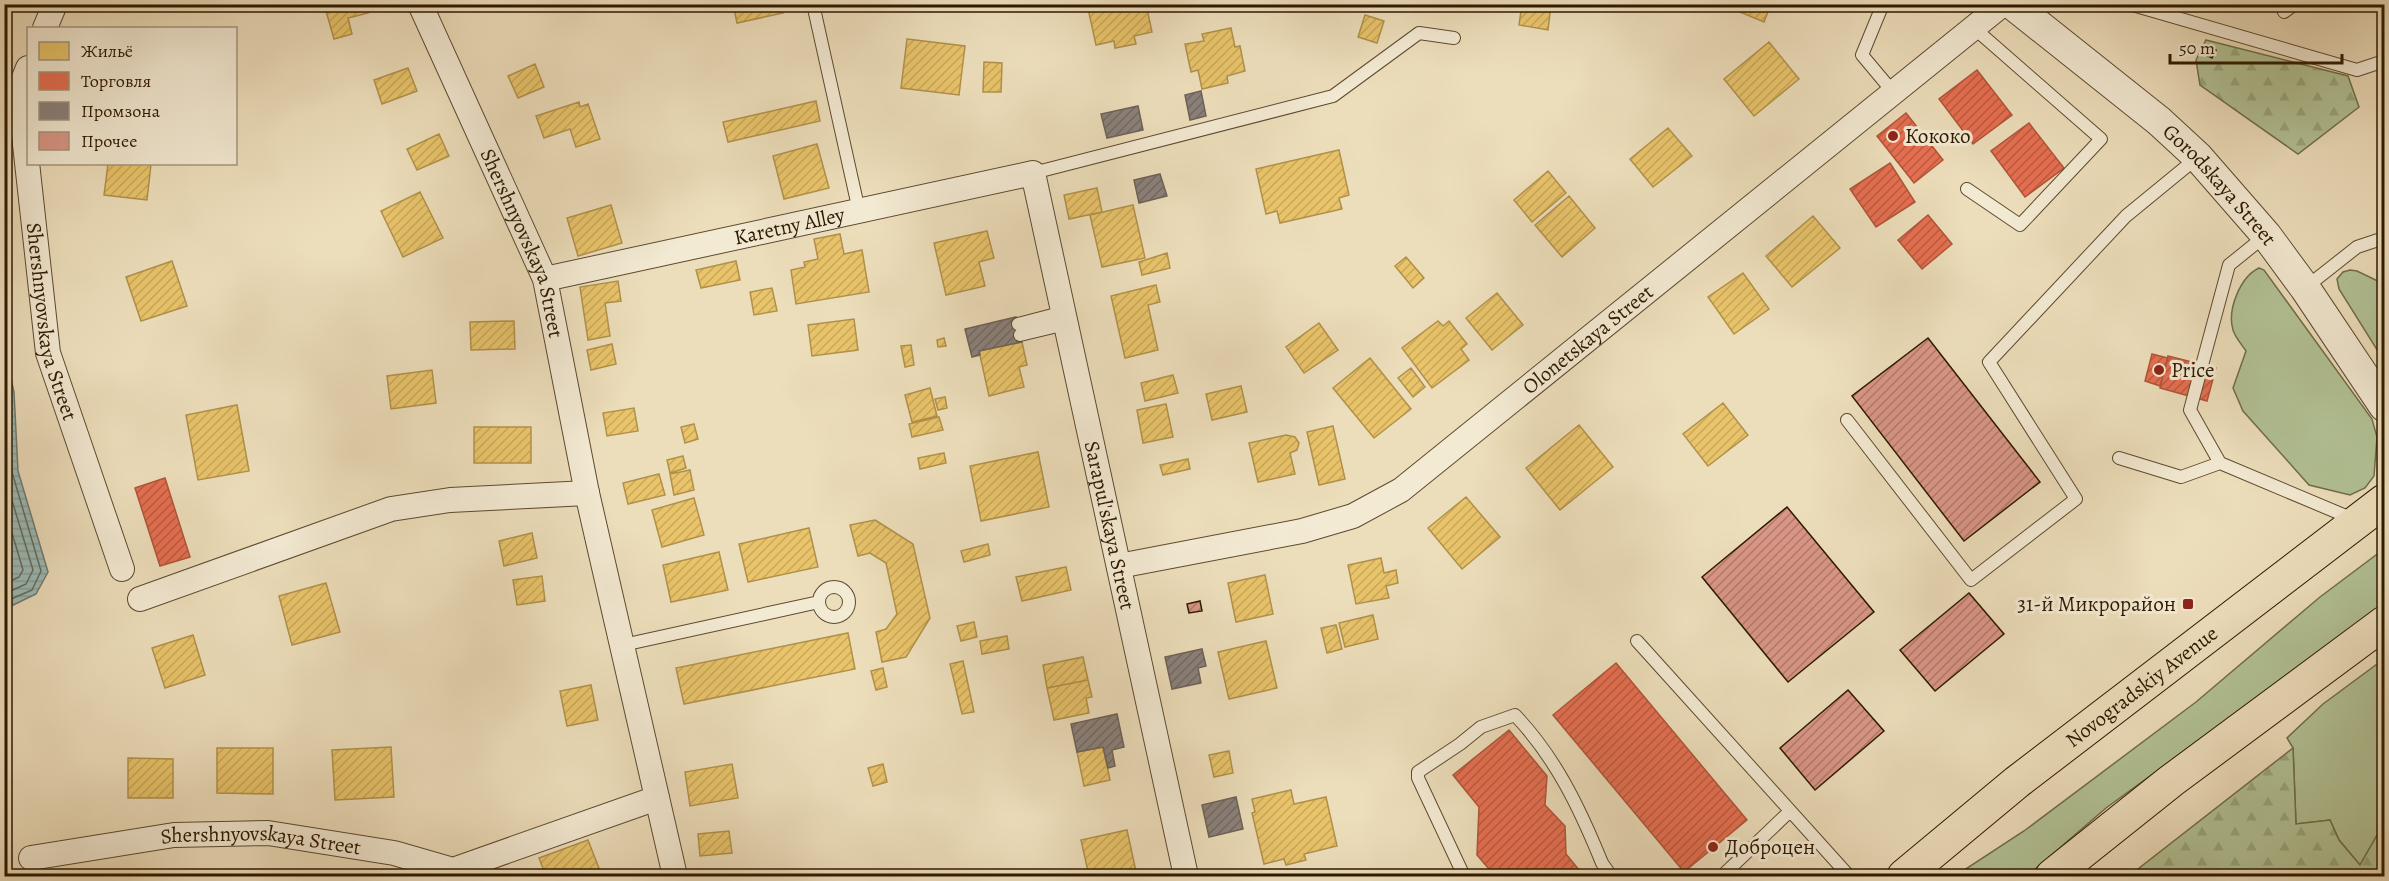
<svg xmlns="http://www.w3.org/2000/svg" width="2389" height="881" viewBox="0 0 2389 881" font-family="Alegreya,serif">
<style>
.grass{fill:#b2c295;stroke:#706e4a;stroke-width:1.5}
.forest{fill:url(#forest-firs);stroke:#706e4a;stroke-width:1.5}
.water{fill:url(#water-rules);stroke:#6f7a6e;stroke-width:1.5}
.homes{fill:url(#homes-hatch);stroke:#b1914a;stroke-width:1.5}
.shops{fill:url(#shops-hatch);stroke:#af5539;stroke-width:1.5}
.industry{fill:url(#industry-hatch);stroke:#6e6257;stroke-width:1.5}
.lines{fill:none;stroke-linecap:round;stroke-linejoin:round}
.shore{stroke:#646a5c;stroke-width:1.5}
.building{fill:url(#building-hatch);stroke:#2d1900;stroke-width:1.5}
.service-casing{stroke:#5d4a2f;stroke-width:14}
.minor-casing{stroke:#5d4a2f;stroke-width:26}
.tertiary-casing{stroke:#5d4a2f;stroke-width:32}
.primary-casing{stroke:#2d1900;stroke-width:35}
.service{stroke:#f3ead3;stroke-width:12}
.minor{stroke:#f3ead3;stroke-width:24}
.tertiary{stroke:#f3ead3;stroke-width:30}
.primary{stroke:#eddebb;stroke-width:33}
.poi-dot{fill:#8f2418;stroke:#f3ead3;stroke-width:2}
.labels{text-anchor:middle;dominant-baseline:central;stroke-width:6;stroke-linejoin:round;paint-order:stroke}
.poi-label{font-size:21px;fill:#2d1900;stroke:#f3ead3;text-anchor:start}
.street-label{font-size:21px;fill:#2d1900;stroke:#f3ead3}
</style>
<defs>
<pattern id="forest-firs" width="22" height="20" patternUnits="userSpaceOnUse" patternTransform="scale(1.5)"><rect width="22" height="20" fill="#b2c295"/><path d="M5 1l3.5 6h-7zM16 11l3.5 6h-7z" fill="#99a67f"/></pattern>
<pattern id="water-rules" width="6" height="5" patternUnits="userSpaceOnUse" patternTransform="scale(1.5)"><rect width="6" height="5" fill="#9bbbb8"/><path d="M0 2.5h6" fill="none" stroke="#86a09c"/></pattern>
<pattern id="homes-hatch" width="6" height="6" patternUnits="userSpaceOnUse" patternTransform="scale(1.5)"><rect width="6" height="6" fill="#e9c46a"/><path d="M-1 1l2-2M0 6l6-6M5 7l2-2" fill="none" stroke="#c8a85a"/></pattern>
<pattern id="shops-hatch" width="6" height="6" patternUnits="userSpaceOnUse" patternTransform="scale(1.5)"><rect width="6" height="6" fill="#e76f51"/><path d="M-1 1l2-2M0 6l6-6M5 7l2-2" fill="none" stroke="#bc5a41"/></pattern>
<pattern id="industry-hatch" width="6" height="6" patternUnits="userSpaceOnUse" patternTransform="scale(1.5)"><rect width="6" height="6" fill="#8a817c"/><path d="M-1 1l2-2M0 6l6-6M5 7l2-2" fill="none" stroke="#716963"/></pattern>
<pattern id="building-hatch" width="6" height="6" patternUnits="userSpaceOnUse" patternTransform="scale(1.5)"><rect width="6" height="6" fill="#da9687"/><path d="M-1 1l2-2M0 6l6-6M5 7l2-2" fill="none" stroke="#b17a6c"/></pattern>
</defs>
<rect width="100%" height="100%" fill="#eddebb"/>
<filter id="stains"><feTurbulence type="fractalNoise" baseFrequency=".00333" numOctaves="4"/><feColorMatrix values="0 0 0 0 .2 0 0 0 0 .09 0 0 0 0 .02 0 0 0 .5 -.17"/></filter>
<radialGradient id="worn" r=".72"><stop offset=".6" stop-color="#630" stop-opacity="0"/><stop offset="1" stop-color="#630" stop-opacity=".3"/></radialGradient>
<path class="grass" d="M2259,268L2264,270L2372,419L2377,437L2374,476L2365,488L2350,495L2309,485L2243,411L2233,388L2246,351C2242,345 2235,337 2233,330C2227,310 2240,277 2259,268Z
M2350,270L2357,271L2384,284V361L2339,289L2337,279L2343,272Z
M2384,549V606L2106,808L2027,876H1955L2024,831L2196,702L2320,597Z
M2384,659V823L2360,865L2339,840L2330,820L2296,824L2293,748L2287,738L2323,704Z"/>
<path class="forest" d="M2206,40L2348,76L2359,107L2298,154L2200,85L2196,60Z
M2293,748L2296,824L2330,820L2339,840L2360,865L2384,823V876H2129Z"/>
<path class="water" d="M5,351L14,392L18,471L48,572L36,594L5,609Z"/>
<path class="homes" d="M324,4H365L368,13L348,18L352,34L334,39Z
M733,4H781L783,13L737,23Z
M1087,4H1146L1152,32L1134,36L1136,44L1115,48L1114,41L1096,45Z
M1522,4H1551L1548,30L1519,25Z
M1721,4H1771L1764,22Z
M1365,15L1384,21L1377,43L1358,37Z
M1231,28L1235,47L1240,46L1245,71L1227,76L1228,83L1202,89L1198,70L1191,72L1185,44L1204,41L1202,34Z
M907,39L965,46L959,95L901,88Z
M1769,42L1799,79L1754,116L1724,79Z
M984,62L1002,63L1001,92H983Z
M535,64L544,87L518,98L508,76Z
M408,68L417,91L382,104L374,80Z
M816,101L820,121L728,142L723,122Z
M579,102L580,107L588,104L600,139L576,147L570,129L544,138L536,116Z
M1668,128L1692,156L1653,187L1630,159Z
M439,134L449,156L417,170L407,149Z
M817,144L829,188L784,199L773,156Z
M1339,150L1349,195L1339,198L1342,209L1280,223L1277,211L1266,214L1256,169Z
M108,164H151L147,200L104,195Z
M1548,171L1566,193L1532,222L1514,200Z
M1097,188L1102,212L1069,219L1064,195Z
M420,192L443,238L403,257L381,211Z
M1569,196L1595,228L1562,257L1535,225Z
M611,205L622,243L578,256L567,218Z
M1133,205L1145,258L1102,267L1090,215Z
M1813,216L1840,248L1792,287L1766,256Z
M987,231L994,258L979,262L985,286L946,295L934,243Z
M840,234L844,254L862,250L869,292L796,304L791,270L805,267L804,262L818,259L814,239Z
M1167,253L1170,268L1142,275L1139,262Z
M1406,257L1424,278L1413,288L1395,266Z
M172,261L187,306L141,321L126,277Z
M736,261L740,280L701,288L696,270Z
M1743,273L1769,309L1734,334L1708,297Z
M618,281L621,301L605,303L610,336L588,340L580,287Z
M1156,285L1160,302L1148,305L1158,350L1125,358L1111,296Z
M772,288L777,311L754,315L750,292Z
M1497,293L1523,325L1492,350L1466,318Z
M854,319L858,350L812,356L808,325Z
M514,321L515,349L471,350L470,322Z
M1438,321L1443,326L1449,321L1467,344L1461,349L1469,360L1432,388L1402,348Z
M1319,323L1338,350L1304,373L1286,347Z
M944,338L946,346L938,347L937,340Z
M1022,342L1027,365L1019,367L1024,387L989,396L979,351Z
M612,344L616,364L591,370L587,350Z
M911,345L914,365L905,367L901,346Z
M1370,358L1411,409L1374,438L1333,388Z
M1411,368L1425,387L1413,397L1398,378Z
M432,370L436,403L391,409L387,376Z
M1173,375L1178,393L1145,401L1141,383Z
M1241,386L1247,412L1212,420L1206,394Z
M930,388L937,416L912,422L905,395Z
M945,397L947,408L938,410L935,399Z
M1723,403L1748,435L1708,466L1683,434Z
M1166,404L1173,437L1143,443L1137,410Z
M237,405L249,471L198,480L186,415Z
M634,408L638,431L607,436L603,413Z
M939,417L943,430L912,437L909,424Z
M694,424L698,439L685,443L681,427Z
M1579,425L1613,467L1560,510L1526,468Z
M1333,426L1345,479L1319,485L1307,432Z
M474,427H531V463H474Z
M1286,435L1295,437L1299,443L1297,450L1290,453L1295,474L1258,482L1249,443Z
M1038,452L1049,507L981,521L970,466Z
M944,453L946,463L920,469L918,458Z
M683,456L686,468L670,473L667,460Z
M1188,459L1190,469L1163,475L1160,465Z
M690,470L694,490L674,495L670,474Z
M659,474L665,495L628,504L623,483Z
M1466,497L1500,537L1462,569L1428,528Z
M694,498L704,535L662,547L652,510Z
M875,520L913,544L930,618L906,657L882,662L876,632L886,629L897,614L886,563L870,553L858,556L850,525Z
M809,528L818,567L748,582L739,544Z
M532,533L537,558L504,566L499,541Z
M988,544L990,555L964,562L961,551Z
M719,552L728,590L671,602L663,565Z
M1381,558L1384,573L1396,570L1398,583L1386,586L1389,598L1356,604L1348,565Z
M1066,567L1071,590L1022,601L1016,577Z
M1265,575L1273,614L1236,622L1228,583Z
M542,576L545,601L517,605L513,580Z
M326,583L340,632L292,645L279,596Z
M1373,615L1378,639L1345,647L1339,623Z
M974,622L977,637L961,641L957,626Z
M1336,625L1342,649L1327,653L1321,628Z
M848,633L855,669L684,704L676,668Z
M193,635L205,675L165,688L152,648Z
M1007,636L1009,649L982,654L980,641Z
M1266,641L1277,688L1229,699L1218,652Z
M1083,657L1088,680L1047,688L1043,665Z
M963,661L974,712L962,714L950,664Z
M883,668L887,687L876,690L871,671Z
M1088,680L1092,697L1086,698L1089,713L1054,720L1047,688Z
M591,685L598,720L567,726L560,691Z
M391,747L394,797L335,800L332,750Z
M1103,747L1110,780L1084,786L1077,752Z
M217,748H273V794L217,793Z
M1229,751L1233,773L1214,777L1209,755Z
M128,758L173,759V798H128Z
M732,764L738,798L690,806L685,772Z
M883,764L887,782L873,786L868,768Z
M1291,790L1294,804L1326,797L1337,846L1304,854L1306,860L1286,865L1284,859L1264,864L1252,813L1255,812L1252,799Z
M1127,830L1137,876H1089L1081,840Z
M729,831L732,853L700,856L698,834Z
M588,840L602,876H546L539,858Z"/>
<path class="shops" d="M1977,70L2012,115L1973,144L1939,99Z
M1906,113L1943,160L1914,183L1877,136Z
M2029,123L2064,168L2025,197L1991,151Z
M1890,163L1915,202L1876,227L1850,189Z
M1928,215L1952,244L1922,269L1898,240Z
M2152,354L2168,358L2160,386L2145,381Z
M2168,356L2216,368L2207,401L2160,388Z
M165,478L190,557L160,566L135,488Z
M1616,663L1747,820L1684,872L1553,715Z
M1509,730L1547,776L1545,805L1565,826L1566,854L1584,876H1495L1477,855L1479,807L1453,775Z"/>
<path class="industry" d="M1201,91L1206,116L1190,120L1185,95Z
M1138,106L1143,130L1107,138L1101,114Z
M1160,174L1167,196L1139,203L1134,180Z
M1016,317L1022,342L979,351L980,355L972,357L965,329Z
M1202,649L1206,666L1198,668L1201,683L1172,689L1165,657Z
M1117,714L1124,747L1112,750L1115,766L1108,768L1103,747L1077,752L1071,724Z
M1236,797L1243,829L1209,837L1202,805Z"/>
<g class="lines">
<path class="shore" d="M4,378L8,393L12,472L41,571L32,590L4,602
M4,474L33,570L26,584L4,594
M4,506L23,570L19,577L4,584"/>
</g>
<path class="building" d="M2208,46L2216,50L2212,58L2204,54Z
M1928,338L2040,482L1964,541L1852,396Z
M1787,507L1874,612L1788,682L1702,577Z
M1969,593L2004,634L1935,691L1900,650Z
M1200,601L1202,611L1189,613L1187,604Z
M1848,690L1884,731L1815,790L1780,748Z"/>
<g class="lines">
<g class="service-casing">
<path id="service" d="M813,4L859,211
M1883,4L1862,55L1893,92
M2129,4L2357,70L2384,61
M2284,12L2295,4
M1033,173L1333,96L1419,33L1454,38
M1967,189L2020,225L2101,139L1974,28
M2265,236L2229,265L2190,410L2220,463L2353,519
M2305,288L2357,247L2384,238
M1018,324L1064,312
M1020,335L1066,324
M1847,420L1971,580L2076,499L1989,362L2126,216L2198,157
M2119,458L2181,477L2220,463
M819 602a15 15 0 1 1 30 0a15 15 0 1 1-30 0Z
M1637,641L1849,876
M623,645L819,602
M1464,876L1418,778V772L1460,744L1481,727L1515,715C1556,758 1580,809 1602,863L1611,876
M1722,876L1789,812"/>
</g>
<g class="minor-casing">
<g id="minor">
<path id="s1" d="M420,4L545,279L587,493L675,876"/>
<path d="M45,28L55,4"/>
<path id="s2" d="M28,68L19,90L48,353L122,569"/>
<path id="s3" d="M545,279L1033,173L1186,876"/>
<path id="s4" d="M1119,566L1302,531L1353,516L1401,490L2003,4"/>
<path d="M140,599L391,509L450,500L587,493"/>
<path id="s5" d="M31,858L174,835L268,833L394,853L453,870L657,798"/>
</g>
</g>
<g class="tertiary-casing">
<g id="tertiary">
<path id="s6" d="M2012,4L2159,121L2198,157L2266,235L2305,288L2384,406"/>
</g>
</g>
<g class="primary-casing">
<g id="primary">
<path id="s7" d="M1904,876L2017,782L2384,501"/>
<path d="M2052,876L2171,781L2384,623"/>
</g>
</g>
<use href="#service" class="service"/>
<use href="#minor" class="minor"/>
<use href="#tertiary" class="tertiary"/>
<use href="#primary" class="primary"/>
</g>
<g class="poi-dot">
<circle cx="1893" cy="136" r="6"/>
<circle cx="2159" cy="370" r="6"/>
<rect x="2182" y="598" width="12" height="12" rx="3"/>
<circle cx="1713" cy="847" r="6"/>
</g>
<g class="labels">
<g class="poi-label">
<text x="1905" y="136">Кококо</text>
<text x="2171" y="370">Price</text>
<text x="2176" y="604" text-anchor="end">31-й Микрорайон</text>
<text x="1725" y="847">Доброцен</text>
</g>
<g class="street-label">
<text stroke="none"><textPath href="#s6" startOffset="276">Gorodskaya Street</textPath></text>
<text stroke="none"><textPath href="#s3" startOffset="250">Karetny Alley</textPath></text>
<text stroke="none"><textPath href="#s1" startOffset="261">Shershnyovskaya Street</textPath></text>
<text stroke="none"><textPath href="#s2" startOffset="258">Shershnyovskaya Street</textPath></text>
<text stroke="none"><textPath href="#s4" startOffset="534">Olonetskaya Street</textPath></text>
<text stroke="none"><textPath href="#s3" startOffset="860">Sarapul'skaya Street</textPath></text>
<text stroke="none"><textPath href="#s7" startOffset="304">Novogradskiy Avenue</textPath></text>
<text stroke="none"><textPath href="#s5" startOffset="232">Shershnyovskaya Street</textPath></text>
</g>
</g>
<rect width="2389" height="881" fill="none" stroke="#eddebb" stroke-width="24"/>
<rect x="6" y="6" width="2377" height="869" fill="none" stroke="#2d1900" stroke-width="3"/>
<rect x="12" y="12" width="2365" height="857" fill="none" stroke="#2d1900" stroke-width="1.5"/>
<rect x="27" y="27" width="210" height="138" fill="#f3ead3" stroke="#a4967f" stroke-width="1.5"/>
<rect x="39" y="42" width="30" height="18" fill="#e9c46a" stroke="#a4967f" stroke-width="1.5"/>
<text x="81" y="57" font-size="18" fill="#2d1900">Жильё</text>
<rect x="39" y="72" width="30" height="18" fill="#e76f51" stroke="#a4967f" stroke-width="1.5"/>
<text x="81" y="87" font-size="18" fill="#2d1900">Торговля</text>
<rect x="39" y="102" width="30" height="18" fill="#8a817c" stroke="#a4967f" stroke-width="1.5"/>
<text x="81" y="117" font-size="18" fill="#2d1900">Промзона</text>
<rect x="39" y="132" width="30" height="18" fill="#da9687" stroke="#a4967f" stroke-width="1.5"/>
<text x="81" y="147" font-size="18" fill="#2d1900">Прочее</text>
<path d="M2170 54v9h172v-9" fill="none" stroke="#2d1900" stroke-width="3"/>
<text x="2179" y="54" font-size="18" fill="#2d1900" stroke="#f3ead3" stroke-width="4.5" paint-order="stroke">50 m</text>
<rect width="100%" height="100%" filter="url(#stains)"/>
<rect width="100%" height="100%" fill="url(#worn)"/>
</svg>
